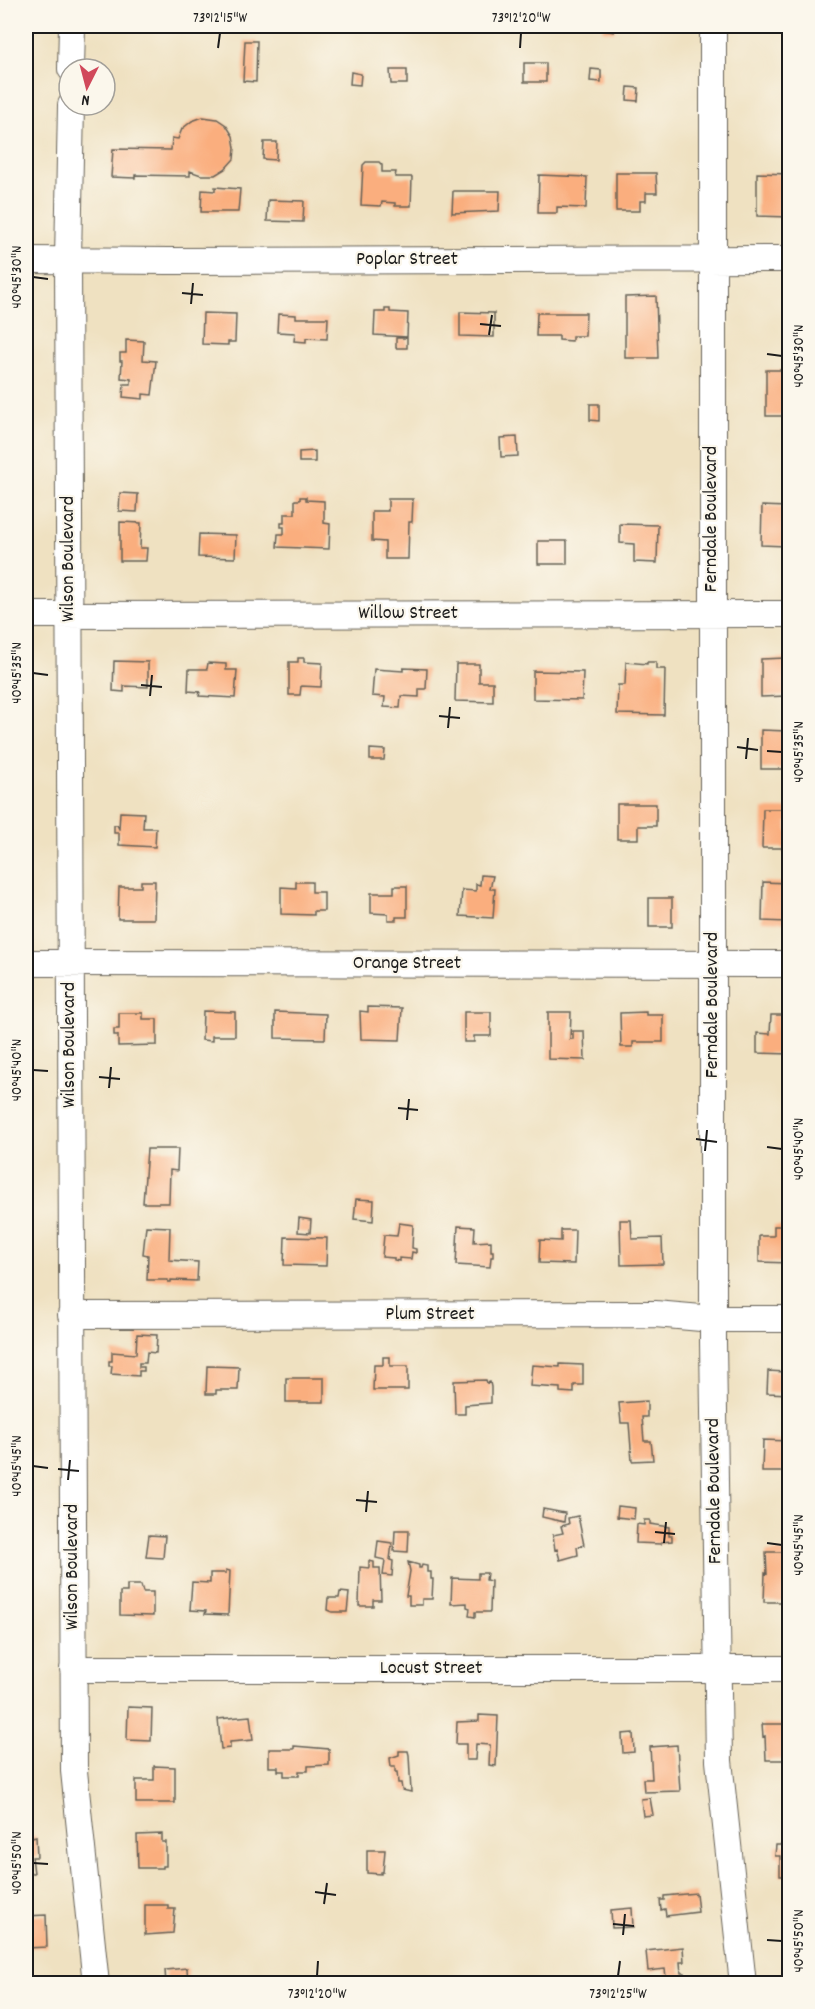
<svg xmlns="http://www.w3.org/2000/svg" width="815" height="2009" viewBox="0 0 815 2009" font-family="Dekko,sans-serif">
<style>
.building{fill:#faae7e}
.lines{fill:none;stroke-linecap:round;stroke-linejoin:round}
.minor-casing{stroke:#666156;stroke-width:28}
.minor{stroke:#fff;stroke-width:26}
.ticks{fill:none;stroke:#1c1c1c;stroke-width:2}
.labels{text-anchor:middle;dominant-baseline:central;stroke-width:4.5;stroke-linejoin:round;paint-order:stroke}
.street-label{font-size:20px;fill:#1c1c1c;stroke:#fbf7ec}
.neatline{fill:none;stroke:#1c1c1c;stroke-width:2}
.ticks-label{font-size:15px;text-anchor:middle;fill:#1c1c1c}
</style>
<rect width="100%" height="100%" fill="#fbf7ec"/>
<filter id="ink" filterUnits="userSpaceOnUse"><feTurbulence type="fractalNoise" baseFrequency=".0167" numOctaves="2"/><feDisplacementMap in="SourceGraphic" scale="12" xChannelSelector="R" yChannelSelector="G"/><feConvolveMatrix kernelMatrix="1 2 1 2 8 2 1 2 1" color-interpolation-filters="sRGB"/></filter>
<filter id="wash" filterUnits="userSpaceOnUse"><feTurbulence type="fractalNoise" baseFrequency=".008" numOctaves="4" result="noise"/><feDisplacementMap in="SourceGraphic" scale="24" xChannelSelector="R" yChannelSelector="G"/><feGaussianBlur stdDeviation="1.35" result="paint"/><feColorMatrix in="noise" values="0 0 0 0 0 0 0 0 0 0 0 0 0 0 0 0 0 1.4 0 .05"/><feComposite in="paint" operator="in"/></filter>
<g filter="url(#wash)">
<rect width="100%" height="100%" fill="#efe1c1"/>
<g id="blocks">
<path class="building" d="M123,26H141V28L123,27Z
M603,26H615L614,32L602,30Z
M245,41H257L256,82L243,81Z
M524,63H546V82H524Z
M591,69L601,70V82L590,81Z
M390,70H407V84H391Z
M351,72L361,74L360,85L350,84Z
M628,87L639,88L638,101L627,100Z
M203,117L217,119L226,125L233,136L235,148L234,159L225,169L215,175H201L190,171V176L135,175V178L111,177L113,149L171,150L172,138L178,139L182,129L192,121Z
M264,142H277L276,160L263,159Z
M366,162H379L382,165V172H396L395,177H412L411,206H395V203L382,202L381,206L361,205L363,165Z
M616,173H656L657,193H646V201H640V211H616Z
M757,173L790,174V217L757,216Z
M539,175L587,177L586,208L557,207V213H538Z
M215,187L240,189L238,212H201L202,190L215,191Z
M453,191H500L499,211L452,213Z
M268,200L304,201L303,222L267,221Z
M656,296L658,358H625V297Z
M385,309H390V312L408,313L407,337L374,335L375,312H385Z
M460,312L494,313V337L460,336Z
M203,313L236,314L235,342H228V345L202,344Z
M537,313H586L585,336H572V341L559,340V336H536Z
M278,314L296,315V318H328L327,339L306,338V342L294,341L295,333L277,332Z
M396,338H407V348H396Z
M126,340L144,341L143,360L156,361L152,395L143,394V399L123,397L124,384H131V379L121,378L122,361H120V353H126Z
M766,370H788V416H766Z
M590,404H599V421L590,420Z
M517,437L518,456L501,457L500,438Z
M315,451V462H299V452Z
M120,493L138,494L137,512L119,511Z
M300,497H306V500L324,501V523L330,524L329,549L277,547L278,534H284V527H281V523H284V514H295V500H300Z
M388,499H413L412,522H409L408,559H385V542L372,541V511H388Z
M762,506L787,507L786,546L761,545Z
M26,511H29V541H26Z
M120,522L141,523L140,548H147L146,561H120Z
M620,524L658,525L657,563L634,562V544L620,543Z
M199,534L236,535L235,558L198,557Z
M538,541H567V564H538Z
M298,658H304V662L322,663L321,687L301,686L300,695H289V662H298Z
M786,658V680H790V694L787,693V696L761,697V659Z
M114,661L148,662V687L124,686V692L113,691Z
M626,662L647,664V662H656V669H665L664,715L617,714L618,685H625Z
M208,663L226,664V670H237L235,698L199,696L200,692L188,691L189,669H207Z
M456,664H479V682H493V702L455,701Z
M403,668L427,669L426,689H419V697L401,696L400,708L384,707L385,697L372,696L374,669L403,671Z
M533,671L583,672L582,700L533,699Z
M761,730L787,731L790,767H787V769H761Z
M370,749L385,750L384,760H370Z
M617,804H656V826H638V839H617Z
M763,809H790V822H787V831H790V854H784V848H762Z
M120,812L144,813L143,828H156L155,847L119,845V833H114V825H117L119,829Z
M481,875L493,876L490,889H495L493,918L460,916L462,890L476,891V884L480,885Z
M141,881H155L154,919H118L119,887H141Z
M296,882H312V892H324V911H314V915L281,914V887L296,888Z
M763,882L787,883L786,888H790V912H787V922L762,921Z
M394,886H407V917H396V920H388V914L371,913V893H394Z
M649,898H672V927H649Z
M368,1007L402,1008L400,1040L361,1039L360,1011L368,1012Z
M203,1011L235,1012V1036H212V1041L202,1040Z
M275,1012L326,1014L325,1039L275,1038Z
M464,1012H491V1036H474V1042H464Z
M548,1012H571L570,1039H573V1031H584L585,1060L548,1059Z
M646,1012V1015H663V1042H633V1047H621L620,1013Z
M119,1013H143V1019H157V1045L118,1046V1035H114V1029H119Z
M771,1015H790V1054L757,1053V1033L770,1034Z
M147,1149H178L177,1171L170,1170L169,1203H143Z
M356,1199L374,1200L373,1221L354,1219Z
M299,1218L311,1220L310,1233L298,1232Z
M620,1220H631L632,1239L662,1238L663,1264L621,1265Z
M399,1223L413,1225L412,1248L416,1249V1253L412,1252L411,1259L399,1258V1261L394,1260V1258L382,1257L384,1235L397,1236Z
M782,1223H785V1226H790V1263L759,1262V1236H774V1226H782Z
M146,1226L170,1227L169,1260L198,1262L197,1281L171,1280V1282H168V1280H147L148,1255L143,1254Z
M458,1226L475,1227L474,1242L491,1241V1251H493V1257H491L490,1267L456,1265Z
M561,1230H575L574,1264L539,1263L540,1240L561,1241Z
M285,1237L327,1238L326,1266L284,1265Z
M137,1334L157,1335L156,1353L147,1352L146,1363H139V1367H144V1371H139V1376L111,1374L112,1366H109V1361H112V1352L136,1354Z
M786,1356H790V1394L767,1393L768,1371L785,1372Z
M383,1357H390V1366H408V1390H373L374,1365H383Z
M560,1364L583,1365V1385H574V1393L560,1392V1388L530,1386L532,1365L560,1367Z
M207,1366L239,1367L238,1390H216V1394H206Z
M286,1378H324V1402H286Z
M486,1380L487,1383L490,1382L491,1387V1403L465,1405V1414H455L454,1381Z
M647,1401V1417H642L644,1441H651L653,1460L632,1461L629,1423H621L619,1403Z
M763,1440L788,1441L787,1462L790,1463V1472H762Z
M618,1506L635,1508L634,1519L617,1517Z
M543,1509L565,1513L564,1522L542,1517Z
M578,1516L584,1545L577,1547L578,1555L560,1560L557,1549L555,1550L553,1535L563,1533L561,1526L569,1524L568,1518Z
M644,1520H650V1524L669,1527V1536H672V1541L661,1542V1544L636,1543L637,1524L644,1525Z
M395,1530H409L408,1552L394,1551Z
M149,1535L165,1536L163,1558L146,1557Z
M378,1541L392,1543L390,1560L393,1561L392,1576L383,1575L385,1560L376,1558Z
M766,1552H787L785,1602H764L765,1573L767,1574Z
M369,1561L374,1562V1568H380L381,1600H373V1606H359L360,1567L369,1568Z
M408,1562L419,1565V1568H421L422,1565L427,1566V1572H431V1579H433L432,1599H422V1605H409V1596H406L410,1571Z
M226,1570L230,1571L228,1615L205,1614L206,1611L190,1610L192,1582L210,1583V1573H226Z
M478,1573H487L486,1580L491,1581L490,1612H475V1617L469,1616L470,1608L467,1607V1603L451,1604L452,1578L478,1579Z
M127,1585H141L143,1592H153V1616L120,1615V1592H127Z
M340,1592L349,1593L347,1612H332L327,1610L328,1598H339Z
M128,1707L152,1708L151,1741L127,1740Z
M479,1715L498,1716L496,1766L489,1765L490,1745L476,1744L475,1760H466V1744H456L457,1722L479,1721Z
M250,1716L253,1740L230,1742V1748L221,1749L218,1719Z
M762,1724H790V1760H766L765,1736L763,1737Z
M633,1733L634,1752L623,1753L622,1734Z
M677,1745L680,1791L644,1792L643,1779H652L650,1747Z
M294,1746L329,1749V1765L308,1766V1771H299V1776H284V1771H278V1767H269V1749H294Z
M399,1751H408L409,1755L411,1792L402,1790L401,1783H398L397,1772H395V1767H391L390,1758L399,1755Z
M154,1766L175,1767V1803H136V1780H154Z
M650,1798L653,1815L643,1816L641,1799Z
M31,1833L32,1837L36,1836L37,1857H32L34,1873H26V1834Z
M162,1834V1842H166V1866H163V1868H138L137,1835Z
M776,1845H790V1876H780V1856H775Z
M367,1850H385L383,1872H381V1874L367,1873Z
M696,1893L698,1912L666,1916L665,1909L661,1910L660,1900H664V1896Z
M145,1905H168V1909H175L173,1933L145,1935Z
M632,1908L633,1927L612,1928L611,1910Z
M46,1915L47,1947L26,1948V1916Z
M683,1947L684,1962H680L681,1973H685L686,1984H667L665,1969L648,1971L646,1951Z
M187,1968L188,1984H166L165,1970Z"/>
</g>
</g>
<g filter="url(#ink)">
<use href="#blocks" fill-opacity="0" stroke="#666156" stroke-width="1.5"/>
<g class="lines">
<g class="minor-casing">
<path id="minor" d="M713,26V1342L719,1761L743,1984
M71,69L72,26
M71,105L68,259L74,1771L96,1984
M26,260L169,261L790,259
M26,615L790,614
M26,963L790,964
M71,1315L655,1314L713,1319H790
M73,1669H790"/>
</g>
<use href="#minor" class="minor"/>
</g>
</g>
<path class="ticks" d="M218,48L220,33M520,48L521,33M33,277L48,279M182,293L203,295M191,304L193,283M480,324L501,326M489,335L492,315M767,354L782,356M33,673L48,675M141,685L162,687M150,696L152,675M439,716L460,718M448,728L450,707M737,747L758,750M767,751L782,752M746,759L748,738M33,1070L48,1071M99,1077L120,1079M109,1088L111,1067M398,1108L418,1110M407,1120L409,1099M696,1139L717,1142M767,1147L782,1149M705,1151L707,1130M33,1466L48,1468M58,1469L79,1471M68,1480L70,1460M356,1500L377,1502M366,1512L368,1491M655,1532L675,1534M664,1543L666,1522M767,1543L782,1545M33,1863L48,1864M315,1892L336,1895M324,1904L327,1883M613,1924L634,1926M623,1935L625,1914M767,1940L782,1941M317,1976L318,1961M618,1976L620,1961"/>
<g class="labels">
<g class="street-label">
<text x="407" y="260">Poplar Street</text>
<text transform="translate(712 519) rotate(-90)">Ferndale Boulevard</text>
<text transform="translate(69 559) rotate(-90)">Wilson Boulevard</text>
<text x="408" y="614">Willow Street</text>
<text x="407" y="964">Orange Street</text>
<text transform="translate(713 1005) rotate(-90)">Ferndale Boulevard</text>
<text transform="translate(70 1045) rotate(-90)">Wilson Boulevard</text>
<text x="430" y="1315">Plum Street</text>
<text transform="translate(715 1491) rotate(-91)">Ferndale Boulevard</text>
<text transform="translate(73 1567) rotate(-90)">Wilson Boulevard</text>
<text x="431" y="1669">Locust Street</text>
</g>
</g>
<rect width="815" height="2009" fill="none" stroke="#fbf7ec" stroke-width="66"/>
<g transform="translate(87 87) rotate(186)"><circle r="28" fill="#fbf7ec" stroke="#a29f99" stroke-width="1.5"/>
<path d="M0-4.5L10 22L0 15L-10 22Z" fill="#d1495b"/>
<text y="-9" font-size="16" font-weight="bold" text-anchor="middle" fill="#1c1c1c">N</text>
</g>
<rect x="33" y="33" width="749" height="1943" class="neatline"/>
<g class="ticks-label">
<text x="220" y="22">73°12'15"W</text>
<text x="521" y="22">73°12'20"W</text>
<text transform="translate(16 277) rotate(-90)" y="5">40°45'30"N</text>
<text transform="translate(798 356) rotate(-90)" y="5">40°45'30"N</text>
<text transform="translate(16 673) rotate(-90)" y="5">40°45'35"N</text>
<text transform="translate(798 752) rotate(-90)" y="5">40°45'35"N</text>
<text transform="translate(16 1070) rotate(-90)" y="5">40°45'40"N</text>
<text transform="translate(798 1149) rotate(-90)" y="5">40°45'40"N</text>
<text transform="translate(16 1466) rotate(-90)" y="5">40°45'45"N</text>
<text transform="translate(798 1545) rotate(-90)" y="5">40°45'45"N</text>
<text transform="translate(16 1863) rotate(-90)" y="5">40°45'50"N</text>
<text transform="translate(798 1941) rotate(-90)" y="5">40°45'50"N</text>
<text x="317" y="1998">73°12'20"W</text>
<text x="618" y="1998">73°12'25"W</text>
</g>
</svg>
